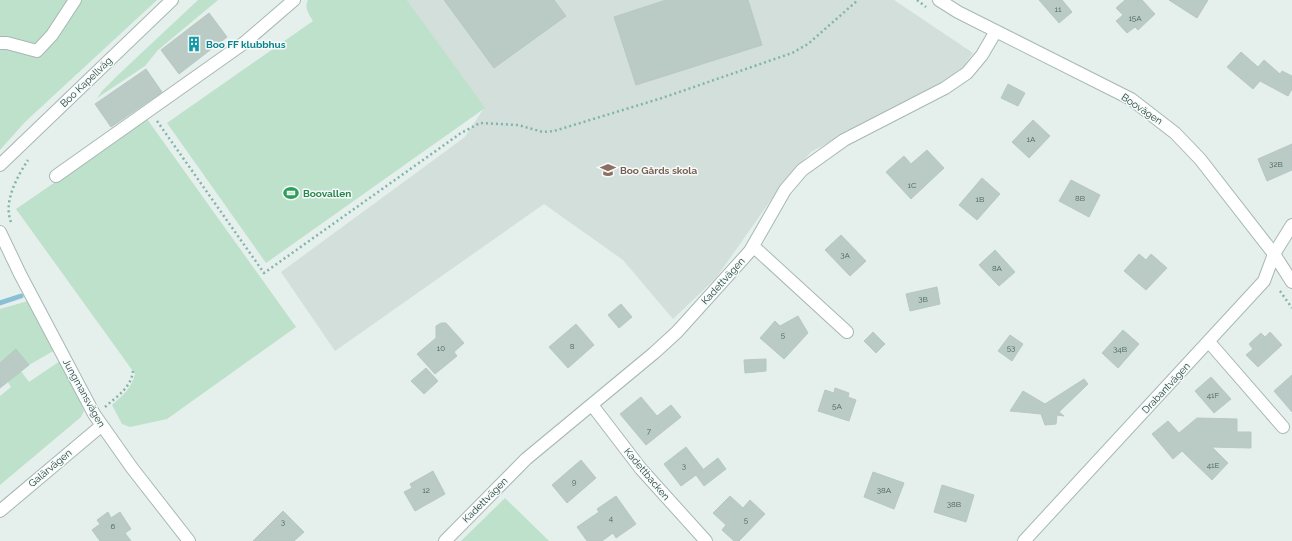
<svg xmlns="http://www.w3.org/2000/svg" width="1292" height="541" viewBox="0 0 1292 541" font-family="Raleway,sans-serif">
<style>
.built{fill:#d3dfdb}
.green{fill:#bde1cb}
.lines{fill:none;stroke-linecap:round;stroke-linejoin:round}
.stream{stroke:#8ac0d6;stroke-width:5}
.building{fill:#bacac5;stroke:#b6c9c4}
.minor-casing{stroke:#a7b8b4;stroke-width:14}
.path{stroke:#83b4ab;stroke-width:2.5;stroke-dasharray:2 3;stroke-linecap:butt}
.minor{stroke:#fff;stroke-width:12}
.labels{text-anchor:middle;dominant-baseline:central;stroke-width:3;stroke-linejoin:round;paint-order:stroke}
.number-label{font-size:8px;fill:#486460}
.culture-label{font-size:10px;font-weight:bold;fill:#0d838f;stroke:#f6fbf9;text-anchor:start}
.street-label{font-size:10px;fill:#22423e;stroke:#f6fbf9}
.education-label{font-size:10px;font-weight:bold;fill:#785e54;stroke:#f6fbf9;text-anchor:start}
.leisure-label{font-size:10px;font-weight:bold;fill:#27864d;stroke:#f6fbf9;text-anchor:start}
</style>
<rect width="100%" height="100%" fill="#e5efec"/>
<path class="built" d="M407,0H894L973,53L959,73L811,152L780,187L716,278L673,319L623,260L544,204L335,351L281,272L465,137L484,108Z"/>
<path class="green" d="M0,0H157L25,122L0,150Z
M198,0H218L158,50L145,66L97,98L103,90L118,75Z
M308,0H407L485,108L266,263L167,123L313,21C309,14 304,8 308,0Z
M147,119L296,327L167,419L130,427L122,424L112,405C122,396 132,388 135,374L16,209Z
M28,301L55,350L29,365L16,350L0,363V309Z
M60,361L70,379L84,411L81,417L0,485V396L11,387L8,382L21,371L29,382Z
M505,498L549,541H461Z"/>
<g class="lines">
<path class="stream" d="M0,303L21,296"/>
</g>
<path class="building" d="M444,0H554L566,16L494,68Z
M666,0H748L762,45L636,85L614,17Z
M1039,0H1062L1072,12L1059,23Z
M1125,0H1142L1155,14L1138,30L1135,27L1127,33L1116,21L1123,15L1116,8Z
M1169,0H1208L1197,18Z
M209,13L227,37L179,74L161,50Z
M1241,52L1258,67L1264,60L1280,74L1282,71L1292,76V89L1288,96L1260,81L1253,89L1227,67Z
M146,69L162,92L111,127L95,104Z
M1008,84L1025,93L1018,106L1001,98Z
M1033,120L1050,136L1029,158L1012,142Z
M1292,144V170L1267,181L1258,159Z
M927,150L944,168L911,199L886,172L904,156L911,164Z
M982,178L1000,194L977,220L959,205Z
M1071,180L1100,195L1089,217L1059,201Z
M841,235L866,261L850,276L825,250Z
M995,250L1015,272L999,286L979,265Z
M1139,254L1146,260L1151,254L1167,268L1146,290L1124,271Z
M937,287L940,304L910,311L906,294Z
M621,304L632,317L619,328L608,315Z
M798,316L808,333L784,359L760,338L775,321L780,326Z
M441,323H446L464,343L454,352L457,356L435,374L417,354L436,338V326Z
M576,324L594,345L568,368L549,347Z
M1123,330L1139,344L1118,368L1102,353Z
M873,332L885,344L876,353L864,341Z
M1270,332L1282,345L1258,367L1246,355L1253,349L1249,344L1261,333L1265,337Z
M1010,335L1023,344L1012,361L998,351Z
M16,349L29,365L0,388V363Z
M766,359V371L745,373L744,360Z
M426,368L438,381L424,394L411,381Z
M1292,375V412L1274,391Z
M1211,377L1231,399L1214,413L1195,391Z
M1084,379L1088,384L1059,412L1064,416L1057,415L1056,424L1045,425L1041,414L1010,411L1023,391L1045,404Z
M835,388L849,393L848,397L856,400L849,421L818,411L825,390L834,393Z
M641,397L657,416L671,405L681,417L646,445L620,414Z
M1197,418L1237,419V432H1251V448L1212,447L1228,463L1212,480L1182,451L1173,459L1152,434L1168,421L1179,433Z
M686,447L703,469L700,472L718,458L726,469L704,486L696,475L681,486L664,464Z
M581,460L596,478L567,503L552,485Z
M433,471L445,494L415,511L404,492L412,488L410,484Z
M873,472L904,483L894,509L864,497Z
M942,485L974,495L966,522L934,512Z
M616,496L636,524L616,538L613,533L602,541H587L577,527L599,512L597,509Z
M730,496L743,508L750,500L765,514L739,541H734L722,530L726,525L713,513Z
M283,511L304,532L294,541H253Z
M108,512L111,518L120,512L131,529L125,533L131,541H100L92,530L100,524L97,520Z"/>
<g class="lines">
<g class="minor-casing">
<path id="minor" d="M939,0L958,12L1131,99L1175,133L1200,159L1274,254L1292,282
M0,43H7L37,51L52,35L75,0
M0,165L172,0
M56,176L244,43L294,0
M0,232L20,274L94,414L132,468L189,541
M753,246L847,332
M1209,342L1283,427
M592,405L641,469L706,541
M0,511L101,426
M445,541L526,459L654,353L677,332L750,251L785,190L802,170L844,140L945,88L967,73L982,55L996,31
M1024,541L1264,281L1274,254L1292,225"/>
</g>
<path class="path" d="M917,0L926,7
M157,121L264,273L461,133L480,123L518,125L543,132L554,131L662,98L792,53L808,44L858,0
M11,222C3,202 17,177 28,160
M1280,291L1292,308
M105,407C117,396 131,388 133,371"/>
<use href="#minor" class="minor"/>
</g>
<defs>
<g id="building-bare" transform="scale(1.2)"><path d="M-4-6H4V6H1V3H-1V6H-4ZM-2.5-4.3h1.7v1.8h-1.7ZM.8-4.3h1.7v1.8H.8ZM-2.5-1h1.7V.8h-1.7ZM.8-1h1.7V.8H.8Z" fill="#0f9aa8" stroke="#f6fbf9" stroke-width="2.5" paint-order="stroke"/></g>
<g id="school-bare" transform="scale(1.2)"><path d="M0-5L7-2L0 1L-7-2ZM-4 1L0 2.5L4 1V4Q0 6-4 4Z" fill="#8d6e63" stroke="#f6fbf9" stroke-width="2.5" paint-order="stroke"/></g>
<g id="stadium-bare" transform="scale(1.2)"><path d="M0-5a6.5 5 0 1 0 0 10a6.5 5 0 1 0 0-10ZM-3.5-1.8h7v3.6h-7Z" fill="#2e9e5b" stroke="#f6fbf9" stroke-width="2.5" paint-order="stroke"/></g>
</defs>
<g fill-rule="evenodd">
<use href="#building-bare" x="194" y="44"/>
<use href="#school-bare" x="608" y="170"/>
<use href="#stadium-bare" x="291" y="193"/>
</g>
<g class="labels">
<g class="number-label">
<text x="1058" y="9">11</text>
<text x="1135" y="18">15A</text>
<text x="1031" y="139">1A</text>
<text x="1276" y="164">32B</text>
<text x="912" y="185">1C</text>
<text x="1080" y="198">8B</text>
<text x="980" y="199">1B</text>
<text x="845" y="255">3A</text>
<text x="997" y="268">8A</text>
<text x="923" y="299">3B</text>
<text x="783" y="335">5</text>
<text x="572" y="346">8</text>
<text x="441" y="348">10</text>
<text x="1011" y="348">53</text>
<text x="1120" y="349">34B</text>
<text x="1213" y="395">41F</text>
<text x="837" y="406">5A</text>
<text x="649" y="431">7</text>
<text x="1213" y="465">41E</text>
<text x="684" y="466">3</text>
<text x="574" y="482">9</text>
<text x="426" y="490">12</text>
<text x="884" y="490">38A</text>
<text x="954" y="504">38B</text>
<text x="611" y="518">4</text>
<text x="746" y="520">5</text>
<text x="283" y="522">3</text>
<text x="113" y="526">6</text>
</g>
<g class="culture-label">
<text x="206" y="44">Boo FF klubbhus</text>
</g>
<g class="street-label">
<text transform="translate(86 82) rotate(-44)">Boo Kapellväg</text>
<text transform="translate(1142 109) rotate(34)">Boovägen</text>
<text transform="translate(723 281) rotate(-48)">Kadettvägen</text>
<text transform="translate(1166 388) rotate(-47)">Drabantvägen</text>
<text transform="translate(84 393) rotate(61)">Jungmansvägen</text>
<text transform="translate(50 468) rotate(-40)">Galärvägen</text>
<text transform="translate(647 474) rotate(50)">Kadettbacken</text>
<text transform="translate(485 500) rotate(-45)">Kadettvägen</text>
</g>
<g class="education-label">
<text x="620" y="170">Boo Gårds skola</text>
</g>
<g class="leisure-label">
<text x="303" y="193">Boovallen</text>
</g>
</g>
</svg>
